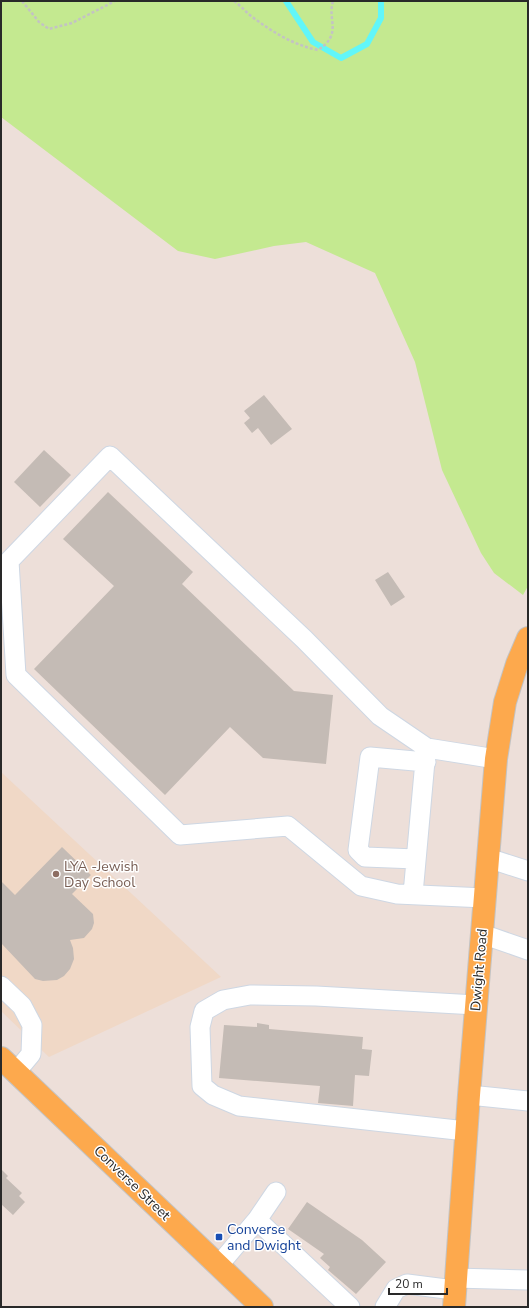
<svg xmlns="http://www.w3.org/2000/svg" width="529" height="1308" viewBox="0 0 529 1308" font-family="'Nunito Sans',sans-serif">
<style>
.education{fill:#f0d8c6}
.green{fill:#c4e990}
.lines{fill:none;stroke-linecap:round;stroke-linejoin:round}
.stream{stroke:#61f6f9;stroke-width:6}
.building{fill:#c4bbb5}
.minor-casing{stroke:#ced7e3;stroke-width:21}
.major-casing{stroke:#c3c3c3;stroke-width:24}
.path{stroke:#c3c3c3;stroke-width:2.5;stroke-dasharray:3 2;stroke-linecap:butt}
.minor{stroke:#fff;stroke-width:19}
.major{stroke:#fda94d;stroke-width:22}
.education-dot{fill:#8d6e63;stroke:#fff;stroke-width:1.5}
.transit-dot{fill:#1a4fb4;stroke:#fff;stroke-width:1.5}
.labels{text-anchor:middle;dominant-baseline:central;stroke-width:3;stroke-linejoin:round;paint-order:stroke}
.education-label{font-size:14px;fill:#785e54;stroke:#fff;text-anchor:start}
.street-label{font-size:14px;fill:#292929;stroke:#fff}
.transit-label{font-size:14px;fill:#164399;stroke:#fff;text-anchor:start}
</style>
<rect width="100%" height="100%" fill="#eddfd9"/>
<path class="education" d="M1,772L221,977L49,1057L1,1011Z"/>
<path class="green" d="M1,1H528V586L523,595L494,573L481,553L442,470L415,362L375,273L306,242L274,246L215,259L178,251L1,117Z"/>
<g class="lines">
<path class="stream" d="M286,1L313,42L341,58L367,44L381,18V1"/>
</g>
<path class="building" d="M264,395L292,429L271,445L258,428L252,433L244,423L250,418L244,411Z
M44,450L71,475L40,507L14,482Z
M108,492L193,572L182,584L294,691L333,695L326,764L263,758L230,727L165,795L34,669L114,586L63,539Z
M388,572L405,597L391,606L375,580Z
M62,847L91,875L72,894L93,914L94,923L92,929L84,938L70,940L73,948L74,959L70,969L64,976L57,980L43,981L35,979L1,943V881L15,895Z
M257,1023L269,1025V1029L363,1037L362,1049L372,1050L369,1076L355,1075L353,1106L318,1103L320,1086L219,1078L224,1025L257,1027Z
M1,1169L8,1176L6,1178L22,1193L19,1196L25,1202L13,1215L1,1204Z
M307,1202L362,1240L386,1262L356,1294L328,1270L330,1267L320,1258L324,1254L288,1229Z"/>
<g class="lines">
<g class="minor-casing">
<path id="minor" d="M488,858L528,871
M416,859L365,857L358,850L370,757L426,762
M413,894L426,750
M485,898L397,894L361,886L288,826L180,835L16,675L9,561L110,456L304,639L380,716L427,748L496,759
M482,934L528,950
M1,986L22,1006L32,1025L31,1054L16,1072
M469,1095L528,1101
M466,1131L239,1106L213,1095L202,1086L200,1027L204,1011L223,1000L250,995L316,996L476,1005
M276,1192L257,1220L350,1307
M218,1266L257,1220
M455,1278L528,1280
M385,1307L396,1289L407,1284L454,1290"/>
</g>
<g class="major-casing">
<path id="major" d="M1,1058L262,1307
M454,1307L469,1095L496,759L505,702L517,664L528,638"/>
</g>
<path class="path" d="M22,1L39,22L49,29L72,23L115,1
M234,1C240,5 245,11 251,16C271,31 293,45 318,50C343,34 327,20 333,1"/>
<use href="#minor" class="minor"/>
<use href="#major" class="major"/>
</g>
<circle class="education-dot" cx="56" cy="874" r="4"/>
<rect class="transit-dot" x="215" y="1233" width="8" height="8" rx="2"/>
<g class="labels">
<g class="education-label">
<text x="64" y="866">LYA -Jewish<tspan x="64" dy="16">Day School</tspan></text>
</g>
<g class="street-label">
<text transform="translate(479 970) rotate(-85)">Dwight Road</text>
<text transform="translate(132 1183) rotate(44)">Converse Street</text>
</g>
<g class="transit-label">
<text x="227" y="1229">Converse<tspan x="227" dy="16">and Dwight</tspan></text>
</g>
</g>
<rect width="529" height="1308" fill="none" stroke="#292929" stroke-width="4"/>
<path d="M389 1288v6h58v-6" fill="none" stroke="#292929" stroke-width="2"/>
<text x="395" y="1288" font-size="12" fill="#292929" stroke="#ffffff" stroke-width="3" paint-order="stroke">20 m</text>
</svg>
